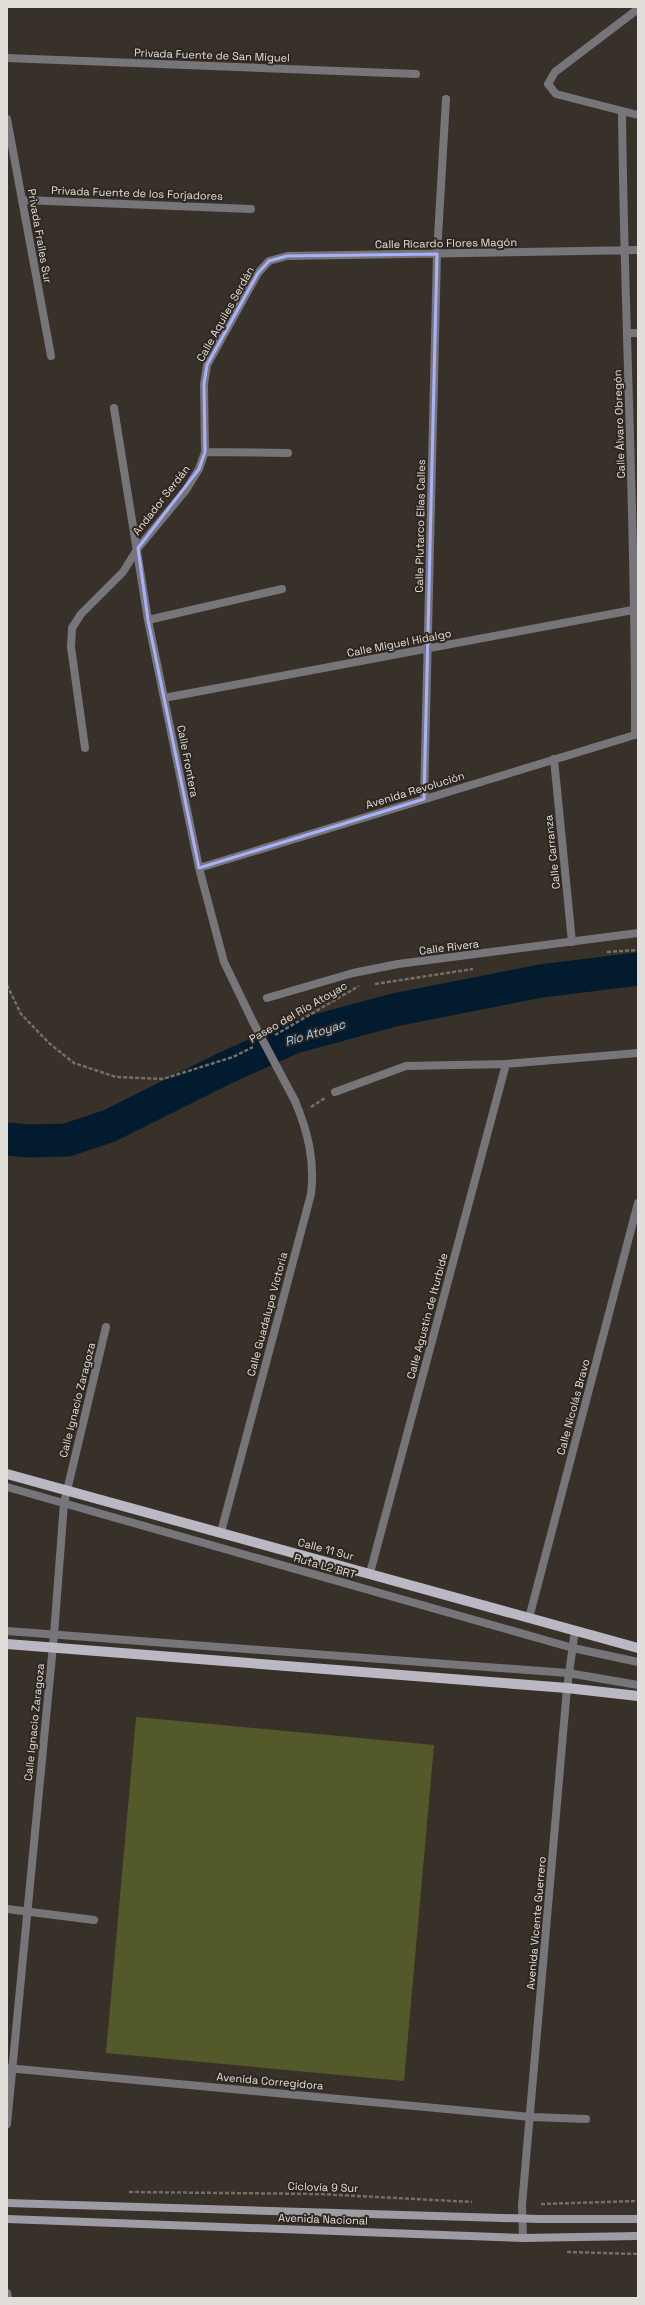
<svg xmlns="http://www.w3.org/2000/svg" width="645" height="2305" viewBox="0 0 645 2305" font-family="'Space Grotesk',sans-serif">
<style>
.green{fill:#545929}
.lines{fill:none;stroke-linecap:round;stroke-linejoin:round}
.river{stroke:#031b2e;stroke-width:33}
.path{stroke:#746e67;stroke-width:2.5;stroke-dasharray:4 2;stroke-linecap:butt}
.service{stroke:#76757a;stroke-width:8}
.minor{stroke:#76757a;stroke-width:8}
.secondary{stroke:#9d9ba3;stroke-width:8}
.primary{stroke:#bab8c2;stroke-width:10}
.minor-bridge{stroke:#76757a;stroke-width:8}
.marked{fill:none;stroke:#a8b0fc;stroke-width:3;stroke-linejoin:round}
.labels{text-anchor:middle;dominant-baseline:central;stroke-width:4;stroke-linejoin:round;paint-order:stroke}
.street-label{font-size:11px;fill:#e1ddd8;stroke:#2e2720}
.water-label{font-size:12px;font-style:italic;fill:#a9d3f7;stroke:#2e2720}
</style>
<rect width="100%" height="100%" fill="#383129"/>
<path class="green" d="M136,1717L434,1745L404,2081L106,2053Z"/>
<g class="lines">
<path class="river" d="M7,1139L29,1141L67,1140L109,1126L221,1070L294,1037L394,1010L541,981L638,969"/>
<path class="path" d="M607,952L638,950
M375,984L473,969
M7,985L21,1014L49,1043L74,1063L116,1077L163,1079L233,1057L253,1047
M275,1035L359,986
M311,1107L325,1098
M129,2192L320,2194L472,2202
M541,2204L638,2201
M567,2252L638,2254"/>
<path class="service" d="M85,748L71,647L72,628L81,614L123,572L138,548
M554,759L572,942
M7,1487L573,1648L638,1662
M7,1631L568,1673L638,1685"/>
<path class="minor" d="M638,9L555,72L548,84L556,94L638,115
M7,58L416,74
M622,111C624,319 636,527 635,735
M7,119L51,356
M22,200L251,209
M627,333H638
M114,408L148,620L199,868L224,962L253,1022
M205,452L288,453
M138,548L186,490L199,469L205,452L204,384L207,365L258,273L269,261L287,256L638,250
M148,620L282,589
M164,698L638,609
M424,799L437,254L446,99
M199,868L638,734
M267,998L353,973L398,964L638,933
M335,1092L406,1066L506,1064L638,1053
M221,1532L311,1194C315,1161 308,1132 295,1101
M370,1573L506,1064
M529,1618L638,1203
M7,1909L94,1920
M7,2068L531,2117L586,2119
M7,2124L54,1635L64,1503L106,1327
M523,2238L522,2205L567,1688L575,1630
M7,2293L8,2298"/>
<path class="secondary" d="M7,2203L539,2219H638
M7,2219L523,2238L638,2236"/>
<path class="primary" d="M7,1474L638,1648
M7,1644L567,1688L638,1696"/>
<path class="minor-bridge" d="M253,1022L295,1101"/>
</g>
<path class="marked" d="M437,254L424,799L199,868L148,620L138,548L199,469L205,452L204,384L207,365L258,273L269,261L287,256Z"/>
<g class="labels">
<g class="street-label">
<text transform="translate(212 55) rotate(2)">Privada Fuente de San Miguel</text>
<text transform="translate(137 193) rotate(2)">Privada Fuente de los Forjadores</text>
<text transform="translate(40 236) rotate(80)">Privada Frailes Sur</text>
<text transform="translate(446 243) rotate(-1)">Calle Ricardo Flores Magón</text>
<text transform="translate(225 314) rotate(-61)">Calle Aquiles Serdán</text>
<text transform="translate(619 424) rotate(-92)">Calle Álvaro Obregón</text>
<text transform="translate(161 500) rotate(-52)">Andador Serdán</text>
<text transform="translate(420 526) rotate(-89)">Calle Plutarco Elías Calles</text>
<text transform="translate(399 643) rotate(-11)">Calle Miguel Hidalgo</text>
<text transform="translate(188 761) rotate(79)">Calle Frontera</text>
<text transform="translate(415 790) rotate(-17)">Avenida Revolución</text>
<text transform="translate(552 852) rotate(-96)">Calle Carranza</text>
<text transform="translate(449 947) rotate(-7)">Calle Rivera</text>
<text transform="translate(298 1012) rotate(-30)">Paseo del Río Atoyac</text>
<text transform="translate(267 1314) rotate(-75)">Calle Guadalupe Victoria</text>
<text transform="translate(427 1316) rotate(-75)">Calle Agustín de Iturbide</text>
<text transform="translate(77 1400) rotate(-76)">Calle Ignacio Zaragoza</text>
<text transform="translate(573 1407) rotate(-75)">Calle Nicolás Bravo</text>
<text transform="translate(326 1549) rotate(15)">Calle 11 Sur</text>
<text transform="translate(325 1566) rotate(16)">Ruta L2 BRT</text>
<text transform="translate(34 1722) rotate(-84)">Calle Ignacio Zaragoza</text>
<text transform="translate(536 1923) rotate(-85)">Avenida Vicente Guerrero</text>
<text transform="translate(270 2081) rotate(5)">Avenida Corregidora</text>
<text transform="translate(323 2187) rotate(2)">Ciclovía 9 Sur</text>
<text transform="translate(323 2219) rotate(2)">Avenida Nacional</text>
</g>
<g class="water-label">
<text transform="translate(315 1033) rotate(-17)">Río Atoyac</text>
</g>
</g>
<rect width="645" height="2305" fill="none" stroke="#e1ddd8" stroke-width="16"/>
</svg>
